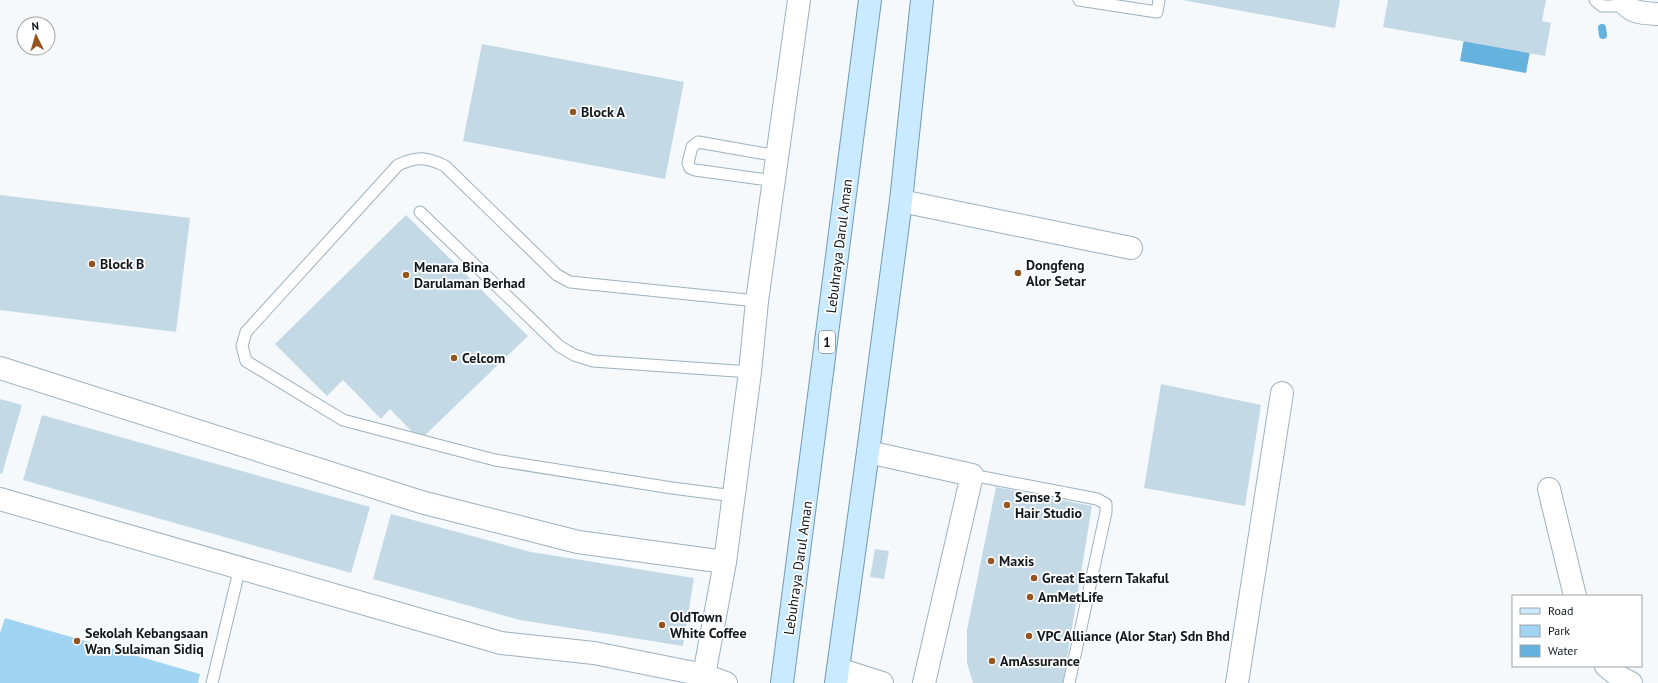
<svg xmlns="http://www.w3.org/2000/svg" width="1658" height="683" viewBox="0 0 1658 683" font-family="'PT Sans',sans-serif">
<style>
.green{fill:#a1d4f2}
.water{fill:#65b2de}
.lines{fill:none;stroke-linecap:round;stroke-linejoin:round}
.stream{stroke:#65b2de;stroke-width:8}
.building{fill:#c4d9e6}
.service-casing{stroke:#9db1be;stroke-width:13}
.minor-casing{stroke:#9db1be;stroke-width:24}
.primary-casing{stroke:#7299b0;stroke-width:24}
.service{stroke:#fff;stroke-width:11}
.minor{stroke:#fff;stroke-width:22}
.primary{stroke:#caebff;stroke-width:22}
.poi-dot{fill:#955420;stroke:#fff;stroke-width:1.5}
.labels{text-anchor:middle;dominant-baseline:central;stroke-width:3.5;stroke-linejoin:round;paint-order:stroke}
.shield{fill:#fff;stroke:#585d61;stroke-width:1}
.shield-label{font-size:13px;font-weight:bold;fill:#11181d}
.poi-label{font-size:14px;font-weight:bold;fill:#11181d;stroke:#fff;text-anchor:start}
.street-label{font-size:14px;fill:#11181d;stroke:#fff}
</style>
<rect width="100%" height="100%" fill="#f5f9fc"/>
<path class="green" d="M5,618L200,674L198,683H0V633Z"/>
<path class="water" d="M1466,28L1532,40L1526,73L1460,61Z"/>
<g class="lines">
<path class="stream" d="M1602,28L1603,35"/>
</g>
<path class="building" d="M1182,0H1340L1335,28Z
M1388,0H1546L1542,21L1551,23L1545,56L1383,27Z
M482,44L684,82L665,179L463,141Z
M0,195L190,218L176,332L0,310Z
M406,215L528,336L420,440L390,409L381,419L343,380L327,396L275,344Z
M1161,384L1261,405L1245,506L1144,488Z
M0,399L22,405L2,474L0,473Z
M42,415L370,507L351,573L23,480Z
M996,487L1092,506L1063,683H973L967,663V630Z
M391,514L531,552L694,578L683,646L520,620L373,579Z
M875,549L889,551L884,579L870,577Z"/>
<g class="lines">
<g class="service-casing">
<path id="service" d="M1079,0L1157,12L1159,0
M1595,0L1602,6H1626
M775,181L695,170L690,168L688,163L692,147L698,142L778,156
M420,212L559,346L574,355L593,361L750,372
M972,475L1097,499L1106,504V512L1069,683
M734,496L672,488L495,460L343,420L246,361L242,346L246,332L398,165C417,156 427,157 445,166L557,275L570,282L757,301
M212,683L240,567"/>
</g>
<g class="minor-casing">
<path id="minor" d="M1623,0C1630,14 1644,13 1658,14
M901,201L1131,248
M0,368L421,502L578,542L725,562
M868,452L972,475L924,683
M1549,489L1575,596
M0,499L501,643L594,653L704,675L726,683
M1606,666L1621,678L1631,683
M838,669L882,683
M704,675L725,562L750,372L757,301L799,0
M1237,683L1282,393"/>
</g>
<g class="primary-casing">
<path id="primary" d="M782,683L870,0
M836,683L868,452L901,201L922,0"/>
</g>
<use href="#service" class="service"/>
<use href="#minor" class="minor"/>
<use href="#primary" class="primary"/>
</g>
<g class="poi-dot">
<circle cx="573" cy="112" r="4"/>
<circle cx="92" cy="264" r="4"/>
<circle cx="1018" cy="273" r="4"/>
<circle cx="406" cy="275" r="4"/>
<circle cx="454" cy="358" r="4"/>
<circle cx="1007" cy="505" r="4"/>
<circle cx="991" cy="561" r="4"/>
<circle cx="1034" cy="578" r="4"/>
<circle cx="1030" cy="597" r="4"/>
<circle cx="662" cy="625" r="4"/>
<circle cx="1029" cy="636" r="4"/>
<circle cx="77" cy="641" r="4"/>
<circle cx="992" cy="661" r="4"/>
</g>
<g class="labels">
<rect class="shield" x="819" y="331" width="16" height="22" rx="3"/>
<g class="shield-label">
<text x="827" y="342">1</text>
</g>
<g class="poi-label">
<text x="581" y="112">Block A</text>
<text x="100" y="264">Block B</text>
<text x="1026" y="265">Dongfeng<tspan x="1026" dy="16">Alor Setar</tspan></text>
<text x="414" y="267">Menara Bina<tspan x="414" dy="16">Darulaman Berhad</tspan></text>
<text x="462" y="358">Celcom</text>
<text x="1015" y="497">Sense 3<tspan x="1015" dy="16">Hair Studio</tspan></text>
<text x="999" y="561">Maxis</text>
<text x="1042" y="578">Great Eastern Takaful</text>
<text x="1038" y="597">AmMetLife</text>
<text x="670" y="617">OldTown<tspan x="670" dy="16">White Coffee</tspan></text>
<text x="85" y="633">Sekolah Kebangsaan<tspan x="85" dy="16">Wan Sulaiman Sidiq</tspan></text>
<text x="1037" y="636">VPC Alliance (Alor Star) Sdn Bhd</text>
<text x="1000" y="661">AmAssurance</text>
</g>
<g class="street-label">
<text transform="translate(839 246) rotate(-83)">Lebuhraya Darul Aman</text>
<text transform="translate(798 568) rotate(-82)">Lebuhraya Darul Aman</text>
</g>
</g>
<rect x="1512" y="595" width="130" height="72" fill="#ffffff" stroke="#a0a3a5"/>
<rect x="1520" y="608" width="20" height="6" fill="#caebff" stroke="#a0a3a5"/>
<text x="1548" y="615" font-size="12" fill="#11181d">Road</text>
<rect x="1520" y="625" width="20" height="12" fill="#a1d4f2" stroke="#a0a3a5"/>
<text x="1548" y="635" font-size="12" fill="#11181d">Park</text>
<rect x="1520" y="645" width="20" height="12" fill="#65b2de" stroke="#a0a3a5"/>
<text x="1548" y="655" font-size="12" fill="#11181d">Water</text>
<g transform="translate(36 36) rotate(355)"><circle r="19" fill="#ffffff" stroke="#a0a3a5"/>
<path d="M0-3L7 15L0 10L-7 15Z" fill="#955420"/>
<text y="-6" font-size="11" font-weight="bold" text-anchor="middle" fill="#11181d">N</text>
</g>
</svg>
